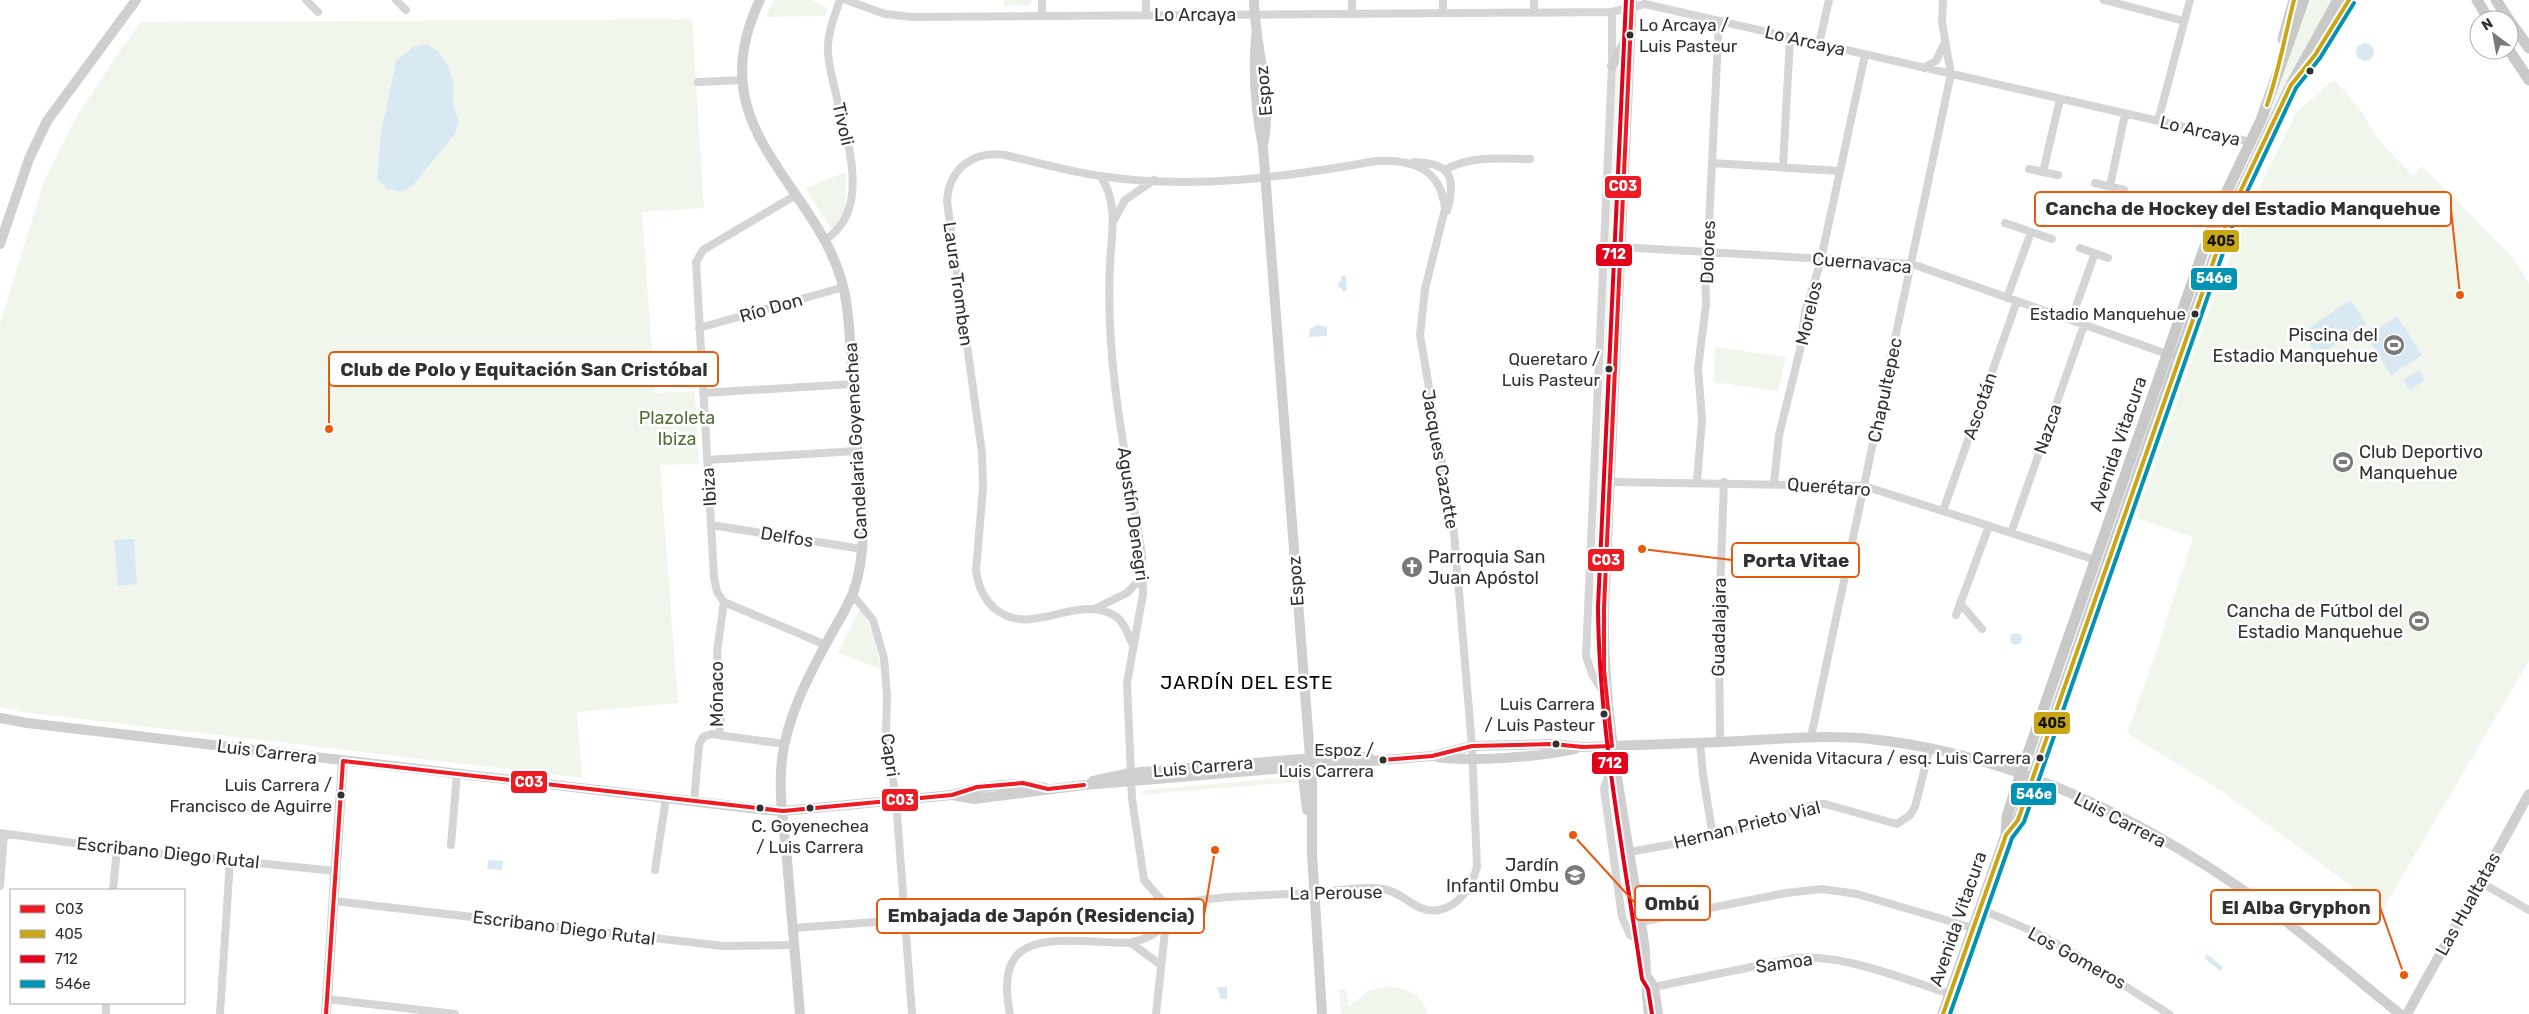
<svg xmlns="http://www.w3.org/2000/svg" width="2529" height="1014" viewBox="0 0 2529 1014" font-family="Rubik,sans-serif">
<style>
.green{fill:#f1f6ed}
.water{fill:#d9e9f4}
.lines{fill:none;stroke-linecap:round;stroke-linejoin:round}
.street{stroke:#d5d5d5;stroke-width:8}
.secondary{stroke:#cfcfcf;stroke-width:10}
.primary{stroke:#c9c9c9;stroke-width:11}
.bus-1-casing{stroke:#fff;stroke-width:8}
.bus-2-casing{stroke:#fff;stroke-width:8}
.bus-3-casing{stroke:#fff;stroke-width:8}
.bus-4-casing{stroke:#fff;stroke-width:8}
.bus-1{stroke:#ed1c24;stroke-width:4}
.bus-2{stroke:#c9a616;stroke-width:4}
.bus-3{stroke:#e2001a;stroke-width:4}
.bus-4{stroke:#0093b3;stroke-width:4}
.bus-dot{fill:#313131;stroke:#fff;stroke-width:2}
.labels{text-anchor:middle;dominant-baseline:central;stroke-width:5;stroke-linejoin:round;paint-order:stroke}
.bus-label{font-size:17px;fill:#313131;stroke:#fff;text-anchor:end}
.street-label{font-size:18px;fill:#313131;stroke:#fff}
.poi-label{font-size:18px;fill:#313131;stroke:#fff;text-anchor:end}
.park-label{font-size:18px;fill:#527139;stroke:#fff}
.neighbourhood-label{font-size:19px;letter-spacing:1px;fill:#000;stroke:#fff}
.leader{fill:none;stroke:#e8590c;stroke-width:2}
.callout-dot{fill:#e8590c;stroke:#fff;stroke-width:2}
.callout{fill:#fff;stroke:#e8590c;stroke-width:2}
.callout-label{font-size:19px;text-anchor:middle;font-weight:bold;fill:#313131}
.line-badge{stroke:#fff;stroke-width:2}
.badge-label{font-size:14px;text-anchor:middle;font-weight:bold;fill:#fff}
.pale-badge-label{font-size:14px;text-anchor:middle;font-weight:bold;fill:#111}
</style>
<rect width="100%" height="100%" fill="#fff"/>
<path class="green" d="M774,0H811L828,8L824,16L765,17Z
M1004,0H1033L1030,5L1004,6Z
M2311,0H2333L2292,74L2249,160L2277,94L2287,62Z
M692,19L704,208L642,212L655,393L695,391L699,464L660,465L678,703L577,712L582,778L22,712L0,707V324L44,181L75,119L120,51L141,22Z
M1620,59L1600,588L1598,669L1594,660L1593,614L1616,64Z
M2332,81H2336L2363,113L2377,138L2413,176L2422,166L2513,258L2529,283V661L2383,909L2223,792L2127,733L2154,659L2193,537L2136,518L2217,288L2261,184L2296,113Z
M846,172L845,209L835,234L805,188Z
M1715,347L1786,357L1778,391L1714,382Z
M860,609C873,628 877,647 881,669L838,653Z
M1291,777L1298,782L1138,795L1144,790Z
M1389,986C1405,988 1425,995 1427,1014H1341L1339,990L1346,989L1349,1007L1368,991Z"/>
<path class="water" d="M2356 52a9 9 0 1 1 18 0a9 9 0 1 1-18 0Z
M427,44L439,52L448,66L454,83L453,104L459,122L455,134L413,185L401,192L387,189L377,178L381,133L396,61L413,47Z
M1346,275L1347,291H1342V288H1339L1338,283L1341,282V276Z
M2351,300L2366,324L2318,356L2302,332Z
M2397,316L2422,355L2391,375L2366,336Z
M1317,325L1327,327V336L1309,337L1310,329Z
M2419,370L2425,380L2410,390L2403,380Z
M134,539L137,584L118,586L114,540Z
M2010 639a6 6 0 1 1 12 0a6 6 0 1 1-12 0Z
M488,860L503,861L502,870L487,869Z
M2207,954L2223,967L2220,971L2204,958Z
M1217,987H1227V999H1221Z"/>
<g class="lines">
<path class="street" d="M306,0L318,12
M396,0L406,10
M846,0L885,14L912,17L1612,12L1645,4L2251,142
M1042,0V16
M1352,0V13
M1443,0V13
M1534,0V12
M2104,0L2184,21
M1146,15V0
M1819,44L1829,0
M1924,68L1936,61L1944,44
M698,82L743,80
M2158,121L2190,0
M1414,162C1450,163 1457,176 1447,211
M1712,163L1840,171
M1783,167L1790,38
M2029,169L2058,175
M1445,170C1470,155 1501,159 1530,159
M2043,172L2060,99
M1101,177C1119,204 1111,235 1110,265C1105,363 1126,458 1142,554L1143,594L1127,683L1132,799L1144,880L1171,911
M2095,183L2124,190
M2110,186L2125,114
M796,195L703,250L696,262L714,577L717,592L724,602L826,645
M1114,220L1125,200L1154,180
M2005,223L2052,239
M825,240C884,202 831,106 828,52C827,35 834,17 840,0
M1620,247L1912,264L2170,355
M2080,248L2108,258
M2007,298L2031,232
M2071,320L2095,253
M699,328L844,287
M703,393L853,384
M707,460L857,451
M1611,482L1864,486L2096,560
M1697,482L1702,420L1698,368L1706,305L1705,260L1708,244L1719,21
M1774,483L1779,435L1800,350L1805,312L1820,264L1865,55
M1943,511L2017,301
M711,525L862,549
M2011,533L2084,325
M852,594L873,620L884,658L887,695L886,733L896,800L912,1014
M1960,603L1982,629
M1094,609L1127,593L1143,576
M1956,615L1989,526
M1606,696L1592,674L1586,656L1612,66V12
M719,735L721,716L717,652L724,602
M1811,737L1949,83L1951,74L1942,22L1943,0
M1720,742L1719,618L1724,482
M1700,743L1703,775L1713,837
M1615,769L1607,779L1604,789L1622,917L1630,935L1643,942
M694,802L699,745L703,737L711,734L785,744
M0,833L117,849L336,871
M451,845L457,773
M1629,852L1713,837L1817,804H1825L1897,824L1910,815L1915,807L1930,747
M655,870L666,798
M2480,882L2529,910
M0,886L4,834
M113,890L117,849
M334,901L723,946L794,945
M1980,909L2037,933L2078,956L2169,1014
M1640,922L1786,893L1822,889L1857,894L1973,928
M793,928L904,920
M1131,943L1161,965
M1649,988L1790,959C1837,951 1904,979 1950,994
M327,999L455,1014
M106,1014V1003
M220,1014L230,860
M1010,1014C994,935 1043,939 1103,942C1112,942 1124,944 1133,942C1143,940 1159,933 1165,924C1172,913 1172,904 1188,902C1229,895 1271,895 1312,893C1335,891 1361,886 1384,889C1405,893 1416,914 1439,910C1460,906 1472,885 1477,867L1472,746L1454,532L1420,335L1425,289L1445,209C1441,168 1412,159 1376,161C1287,177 1191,190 1101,176C1069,172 1036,162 1005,155C973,150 949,169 947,201L982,453L983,487L976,571C978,585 983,598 994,608C1031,640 1077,592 1115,616C1125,622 1128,636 1133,645
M1156,1014L1166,922"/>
<path class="secondary" d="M760,0C693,138 833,189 847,307C852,349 853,392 856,434C860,487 871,543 853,593C846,610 836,625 828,640C808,677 787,717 782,759C778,792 784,827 787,860C791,911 796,963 800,1014
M1254,0C1255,49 1272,91 1264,141
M1632,0L1604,607C1602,721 1627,831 1644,943C1647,967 1645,990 1649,1014
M1256,36C1253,75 1255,109 1263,147L1312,783V854L1322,1014
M1612,66L1628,36
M0,244L29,159L47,121L136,0
M0,718L27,723L767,810L783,811L952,795C983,785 1013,781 1045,788
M1437,757C1472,762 1540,757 1575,749
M1298,761L1302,768L1307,810
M1093,781L1130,773L1326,757H1369
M952,795L974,799L1084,785L1432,756L1472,746L1553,744L1583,747C1629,745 1676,744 1722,742C1771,740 1821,734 1870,739C2015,754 2151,823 2267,907C2313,941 2356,979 2400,1014
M1648,978L1654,987L1658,1014
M326,1014L343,761
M2407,1014L2529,794"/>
<path class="primary" d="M2477,0L2489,20
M2496,0L2509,20
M2509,20L2529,48
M2283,39L2294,0
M2509,50L2529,80
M2314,56L2349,0
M2006,835L2018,820L2178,358L2231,211L2291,85L2338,0
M1943,1014L2006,835L2007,817L2017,785L2204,249L2228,189L2261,120L2304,0"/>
<g class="bus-1-casing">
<path id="bus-1" d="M1612,746L1604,670V607L1632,0
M1383,760L1432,756L1472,746L1553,744L1583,747L1612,746
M343,761L783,811L952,795L977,787L1023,783L1048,789L1084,785
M326,1014L343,761"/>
</g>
<g class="bus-2-casing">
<path id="bus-2" d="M2267,105C2279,71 2285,35 2294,0
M1943,1014L2006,835L2018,820L2231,211L2291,85L2315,55L2349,0"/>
</g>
<g class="bus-3-casing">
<path id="bus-3" d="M1626,0L1598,607C1599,732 1624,855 1642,979L1648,989L1652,1014"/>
</g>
<g class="bus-4-casing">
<path id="bus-4" d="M1950,1014L2012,838L2024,822L2237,213L2296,88L2320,58L2354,3"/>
</g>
<use href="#bus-1" class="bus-1"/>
<use href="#bus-2" class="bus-2"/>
<use href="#bus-3" class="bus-3"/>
<use href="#bus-4" class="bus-4"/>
</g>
<defs>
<g id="stadium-disc" transform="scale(1.125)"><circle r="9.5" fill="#797979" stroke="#fff"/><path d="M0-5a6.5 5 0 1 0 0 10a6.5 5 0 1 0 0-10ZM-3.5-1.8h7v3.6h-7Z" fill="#fff"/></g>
<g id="church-disc" transform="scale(1.125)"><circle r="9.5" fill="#797979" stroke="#fff"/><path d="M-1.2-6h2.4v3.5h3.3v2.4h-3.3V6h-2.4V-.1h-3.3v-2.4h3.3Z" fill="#fff"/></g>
<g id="school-disc" transform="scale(1.125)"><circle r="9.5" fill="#797979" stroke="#fff"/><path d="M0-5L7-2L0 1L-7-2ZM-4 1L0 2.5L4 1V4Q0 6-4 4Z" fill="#fff"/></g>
</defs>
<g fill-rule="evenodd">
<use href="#stadium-disc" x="2394" y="345"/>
<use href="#stadium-disc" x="2343" y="462"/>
<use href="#church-disc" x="1412" y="567"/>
<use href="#stadium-disc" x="2419" y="621"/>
<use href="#school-disc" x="1575" y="875"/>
</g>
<g class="bus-dot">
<circle cx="1630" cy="35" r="4.5"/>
<circle cx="2310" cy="71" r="4.5"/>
<circle cx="2195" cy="314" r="4.5"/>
<circle cx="1609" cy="369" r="4.5"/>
<circle cx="1604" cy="714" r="4.5"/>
<circle cx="1556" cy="744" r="4.5"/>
<circle cx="2040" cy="758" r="4.5"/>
<circle cx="1383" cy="760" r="4.5"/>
<circle cx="341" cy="795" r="4.5"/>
<circle cx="760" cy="808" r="4.5"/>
<circle cx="810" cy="808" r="4.5"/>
</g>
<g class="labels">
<g class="bus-label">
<text x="1639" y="25" text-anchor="start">Lo Arcaya /<tspan x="1639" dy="21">Luis Pasteur</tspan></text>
<text x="2186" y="314">Estadio Manquehue</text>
<text x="1600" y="359">Queretaro /<tspan x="1600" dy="21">Luis Pasteur</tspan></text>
<text x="1595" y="704">Luis Carrera<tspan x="1595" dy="21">/ Luis Pasteur</tspan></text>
<text x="1374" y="750">Espoz /<tspan x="1374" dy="21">Luis Carrera</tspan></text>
<text x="2031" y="758">Avenida Vitacura / esq. Luis Carrera</text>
<text x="332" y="785">Luis Carrera /<tspan x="332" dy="21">Francisco de Aguirre</tspan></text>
<text x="810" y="826" text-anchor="middle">C. Goyenechea<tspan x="810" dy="21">/ Luis Carrera</tspan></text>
</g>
<g class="street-label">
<text x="1195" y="15">Lo Arcaya</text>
<text transform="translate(1805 41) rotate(13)">Lo Arcaya</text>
<text transform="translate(1264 91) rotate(-95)">Espoz</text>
<text transform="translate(843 124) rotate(77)">Tivoli</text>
<text transform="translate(2200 131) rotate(13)">Lo Arcaya</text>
<text transform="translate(1708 252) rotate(-88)">Dolores</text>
<text transform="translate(1862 263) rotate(5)">Cuernavaca</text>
<text transform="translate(958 284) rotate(82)">Laura Tromben</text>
<text transform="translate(771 308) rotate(-16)">Río Don</text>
<text transform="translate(1809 313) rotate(-77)">Morelos</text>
<text transform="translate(1885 390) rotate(-78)">Chapultepec</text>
<text transform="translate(1980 406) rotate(-71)">Ascotán</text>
<text transform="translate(2048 429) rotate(-71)">Nazca</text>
<text transform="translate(856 441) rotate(-93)">Candelaria Goyenechea</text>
<text transform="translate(2118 444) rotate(-71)">Avenida Vitacura</text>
<text transform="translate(1440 459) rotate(80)">Jacques Cazotte</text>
<text transform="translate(709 487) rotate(-94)">Ibiza</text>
<text transform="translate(1829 487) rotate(4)">Querétaro</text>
<text transform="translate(1133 514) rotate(82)">Agustín Denegri</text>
<text transform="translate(787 537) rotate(9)">Delfos</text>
<text transform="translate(1296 581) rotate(-94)">Espoz</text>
<text transform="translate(1719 627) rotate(-89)">Guadalajara</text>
<text transform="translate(717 694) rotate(-90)">Mónaco</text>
<text transform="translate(267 752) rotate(7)">Luis Carrera</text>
<text transform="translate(890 755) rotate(82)">Capri</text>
<text transform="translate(1203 767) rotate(-5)">Luis Carrera</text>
<text transform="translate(2120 820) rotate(27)">Luis Carrera</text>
<text transform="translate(1747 825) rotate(-14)">Hernan Prieto Vial</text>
<text transform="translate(168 853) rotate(6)">Escribano Diego Rutal</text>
<text transform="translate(1336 893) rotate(-1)">La Perouse</text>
<text transform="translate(2468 904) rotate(-61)">Las Hualtatas</text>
<text transform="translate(1958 919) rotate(-71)">Avenida Vitacura</text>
<text transform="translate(564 928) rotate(7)">Escribano Diego Rutal</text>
<text transform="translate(2077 958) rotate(29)">Los Gomeros</text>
<text transform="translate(1784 963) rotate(-8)">Samoa</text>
</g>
<g class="poi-label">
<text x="2378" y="335">Piscina del<tspan x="2378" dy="21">Estadio Manquehue</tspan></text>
<text x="2359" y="452" text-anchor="start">Club Deportivo<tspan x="2359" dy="21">Manquehue</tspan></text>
<text x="1428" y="557" text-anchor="start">Parroquia San<tspan x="1428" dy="21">Juan Apóstol</tspan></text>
<text x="2403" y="611">Cancha de Fútbol del<tspan x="2403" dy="21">Estadio Manquehue</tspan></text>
<text x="1559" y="865">Jardín<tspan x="1559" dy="21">Infantil Ombu</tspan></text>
</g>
<g class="park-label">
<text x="677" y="418">Plazoleta<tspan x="677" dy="21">Ibiza</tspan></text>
</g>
<g class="neighbourhood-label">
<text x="1247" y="682">JARDÍN DEL ESTE</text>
</g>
</g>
<path class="leader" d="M2460 295L2451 209M329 429L329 369M1642 549L1732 560M1573 835L1635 903M2404 975L2380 907M1215 850L1204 916"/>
<g class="callout-dot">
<circle cx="2460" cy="295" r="5"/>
<circle cx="329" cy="429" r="5"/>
<circle cx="1642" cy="549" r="5"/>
<circle cx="1573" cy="835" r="5"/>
<circle cx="2404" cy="975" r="5"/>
<circle cx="1215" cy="850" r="5"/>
</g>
<g class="callout">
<rect x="2035" y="192" width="416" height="34" rx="5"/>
<rect x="329" y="352" width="389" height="34" rx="5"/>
<rect x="1732" y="543" width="127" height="34" rx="5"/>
<rect x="1635" y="886" width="75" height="34" rx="5"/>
<rect x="2211" y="890" width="169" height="34" rx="5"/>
<rect x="877" y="899" width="327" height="34" rx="5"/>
</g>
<g class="callout-label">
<text x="2243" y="215">Cancha de Hockey del Estadio Manquehue</text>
<text x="524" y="376">Club de Polo y Equitación San Cristóbal</text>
<text x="1796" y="567">Porta Vitae</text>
<text x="1672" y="910">Ombú</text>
<text x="2296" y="914">El Alba Gryphon</text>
<text x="1041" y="922">Embajada de Japón (Residencia)</text>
</g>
<g class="line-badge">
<rect x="1604" y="175" width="38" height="24" rx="5" fill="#ed1c24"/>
<rect x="2202" y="229" width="38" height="24" rx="5" fill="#c9a616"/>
<rect x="1595" y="243" width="38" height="24" rx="5" fill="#e2001a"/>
<rect x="2190" y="267" width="48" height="24" rx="5" fill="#0093b3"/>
<rect x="1587" y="548" width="38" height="24" rx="5" fill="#ed1c24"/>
<rect x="2033" y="711" width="38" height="24" rx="5" fill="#c9a616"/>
<rect x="1591" y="751" width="38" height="24" rx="5" fill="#e2001a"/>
<rect x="510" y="770" width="38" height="24" rx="5" fill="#ed1c24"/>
<rect x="2010" y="782" width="47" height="24" rx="5" fill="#0093b3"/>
<rect x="881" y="788" width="38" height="24" rx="5" fill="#ed1c24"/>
</g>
<g class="badge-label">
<text x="1623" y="191">C03</text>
<text x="1614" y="259">712</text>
<text x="2214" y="283">546e</text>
<text x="1606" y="565">C03</text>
<text x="1610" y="768">712</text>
<text x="529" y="787">C03</text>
<text x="2034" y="799">546e</text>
<text x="900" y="805">C03</text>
</g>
<g class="pale-badge-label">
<text x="2221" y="246">405</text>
<text x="2052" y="728">405</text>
</g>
<rect x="10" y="889" width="175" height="115" fill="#ffffff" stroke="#adadad"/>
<rect x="20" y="905" width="25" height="8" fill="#ed1c24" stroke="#adadad"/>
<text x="55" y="914" font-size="15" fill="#313131">C03</text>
<rect x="20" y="930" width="25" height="8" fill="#c9a616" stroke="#adadad"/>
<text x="55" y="939" font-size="15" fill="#313131">405</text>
<rect x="20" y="955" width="25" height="8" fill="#e2001a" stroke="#adadad"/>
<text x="55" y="964" font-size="15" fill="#313131">712</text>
<rect x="20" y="980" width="25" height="8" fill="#0093b3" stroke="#adadad"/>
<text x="55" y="989" font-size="15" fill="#313131">546e</text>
<g transform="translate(2494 35) rotate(328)"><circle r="24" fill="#ffffff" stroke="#adadad"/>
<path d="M0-4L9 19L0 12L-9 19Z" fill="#797979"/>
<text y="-8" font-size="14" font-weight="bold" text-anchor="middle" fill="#313131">N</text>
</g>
</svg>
